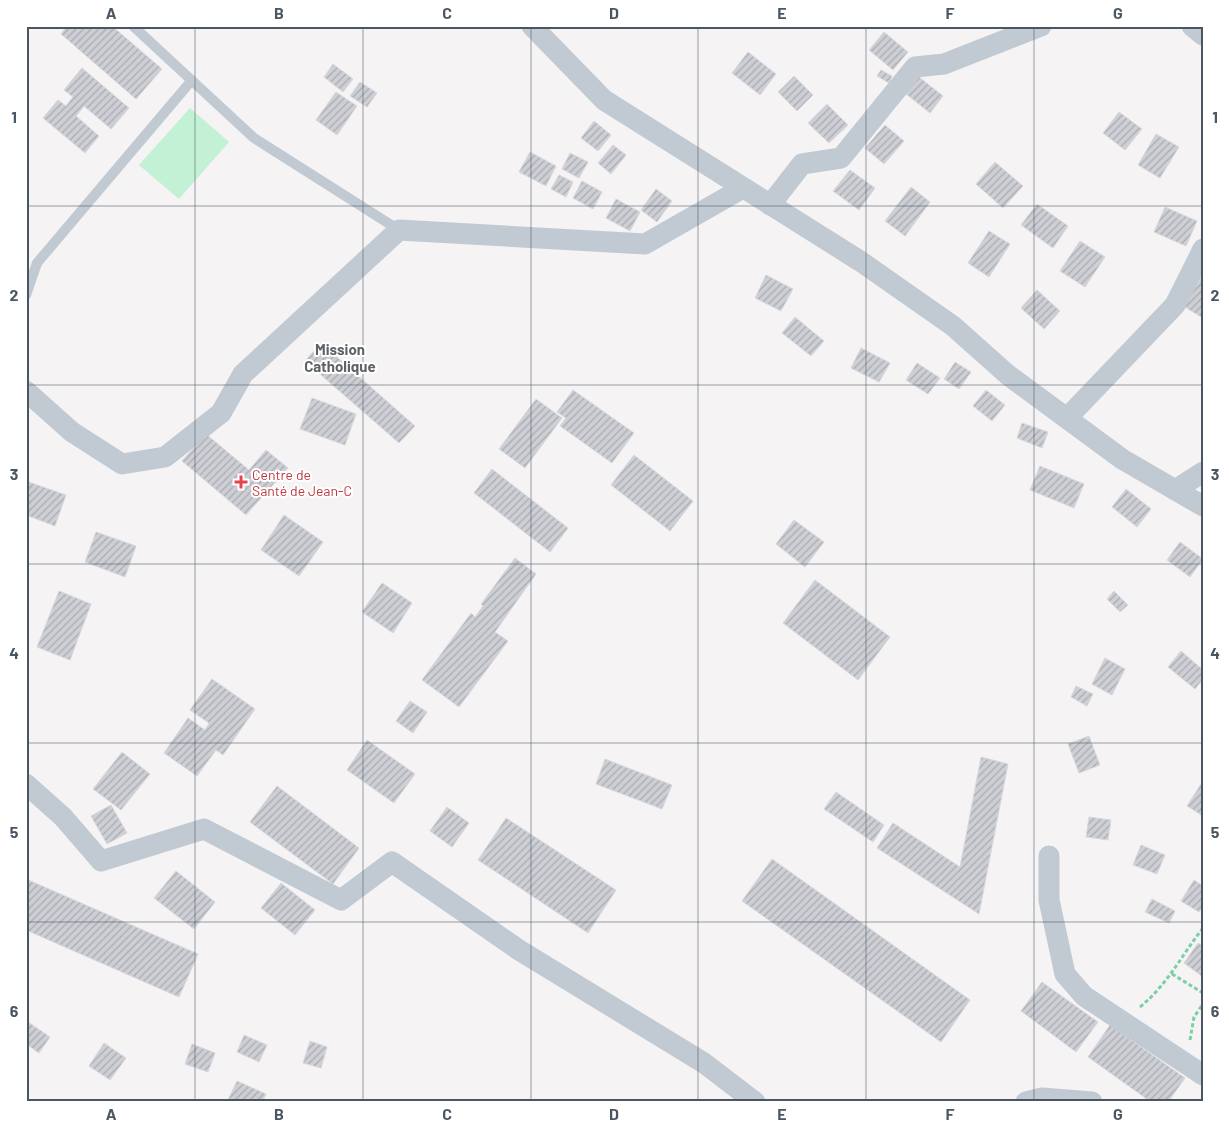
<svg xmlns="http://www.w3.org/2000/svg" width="1229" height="1128" viewBox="0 0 1229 1128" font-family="Barlow,sans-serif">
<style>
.park{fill:#c3f1d5}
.building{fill:url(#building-hatch);stroke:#d7d9de}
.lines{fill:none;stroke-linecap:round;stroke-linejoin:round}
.path{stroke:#7ad0a6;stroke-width:3;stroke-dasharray:4 2.5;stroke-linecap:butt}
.service{stroke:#c1cad2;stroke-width:10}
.minor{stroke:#c1cad2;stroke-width:21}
.grid{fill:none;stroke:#4a5661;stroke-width:1;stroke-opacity:0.55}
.health-dot{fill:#e0444e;stroke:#fff;stroke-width:2}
.labels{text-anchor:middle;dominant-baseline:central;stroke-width:4;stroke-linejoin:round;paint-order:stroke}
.health-label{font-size:14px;fill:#be3a42;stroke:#fff;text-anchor:start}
.neighbourhood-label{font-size:15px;font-weight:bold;fill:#5f6368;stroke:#fff}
.neatline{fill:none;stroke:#4a5661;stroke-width:2}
.grid-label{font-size:16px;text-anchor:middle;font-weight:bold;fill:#4a5661}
</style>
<defs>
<pattern id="building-hatch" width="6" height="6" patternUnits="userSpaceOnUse" patternTransform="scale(1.25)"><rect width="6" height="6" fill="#cdcfd5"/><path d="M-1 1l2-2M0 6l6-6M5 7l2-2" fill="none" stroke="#a8abb0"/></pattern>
</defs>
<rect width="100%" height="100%" fill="#f5f3f3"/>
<path class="park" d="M190,108L229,142L179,199L139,165Z"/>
<path class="building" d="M67,26H112L162,69L136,99L61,34Z
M884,32L908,52L893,70L869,50Z
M748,52L776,74L760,95L732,73Z
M333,64L353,79L343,92L324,77Z
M82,68L129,108L111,129L84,106L76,116L99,136L85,153L43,118L58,100L66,106L73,97L64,90Z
M881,70L892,76L889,83L877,76Z
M794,76L813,95L797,111L778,92Z
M919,77L943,96L930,113L906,94Z
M360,82L377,93L367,107L350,96Z
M336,92L357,106L337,135L316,120Z
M827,104L848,125L829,143L808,123Z
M1119,112L1142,129L1125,150L1103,133Z
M594,121L611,135L598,151L581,138Z
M885,125L904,141L884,164L865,148Z
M1156,134L1179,147L1160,178L1138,165Z
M613,145L626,155L611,174L598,163Z
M530,152L556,166L546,186L519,172Z
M570,153L588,162L579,178L562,169Z
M995,162L1023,186L1003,208L976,184Z
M850,170L875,188L859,210L833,191Z
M559,175L573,182L566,197L551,189Z
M582,181L602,192L593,209L573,198Z
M911,187L930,202L905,236L885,221Z
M656,189L672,201L657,222L641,210Z
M616,199L640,212L630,231L606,218Z
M1037,204L1068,226L1053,248L1021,225Z
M1165,207L1197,221L1186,246L1154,232Z
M989,231L1010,244L989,277L968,263Z
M1080,241L1105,257L1085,287L1060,271Z
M766,275L793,289L781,311L755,298Z
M1202,276H1203V318L1183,306Z
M1037,290L1060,311L1044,329L1021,308Z
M795,317L824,341L811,356L782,333Z
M321,343L415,426L399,443L305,361Z
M861,348L890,363L879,382L851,368Z
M955,362L971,372L959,389L944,379Z
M917,363L940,378L928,394L906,380Z
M573,390L634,433L612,463L560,426L566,418L557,412Z
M986,390L1005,405L992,421L973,406Z
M312,398L356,414L345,445L300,429Z
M536,399L562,418L525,468L499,449Z
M1022,423L1048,432L1042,448L1017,438Z
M206,434L249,470L266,450L288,468L246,515L182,461Z
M634,455L693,501L670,531L611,485Z
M1040,466L1084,484L1074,508L1030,490Z
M492,469L568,528L550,552L474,493Z
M26,481L66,495L55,526L26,515Z
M1126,489L1151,509L1137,527L1112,507Z
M284,515L323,542L299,576L261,550Z
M794,520L824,542L805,567L776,544Z
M96,532L136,546L125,577L85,562Z
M1180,542L1203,559L1190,577L1167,560Z
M515,558L536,574L495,632L508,641L459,707L422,680L471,613L475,617L483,606L481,604Z
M815,580L890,637L858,680L783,623Z
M382,583L412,603L393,633L362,612Z
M59,591L91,604L70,660L37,647Z
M1114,591L1128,605L1120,612L1107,599Z
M1181,651L1203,670V679L1195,689L1168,667Z
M1105,658L1125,669L1112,695L1092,684Z
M212,679L255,709L223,755L216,750L197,776L164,753L188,718L205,730L209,723L190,710Z
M1076,686L1093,694L1087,706L1071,697Z
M410,701L427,712L413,733L396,721Z
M1089,736L1100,765L1079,773L1068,744Z
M367,740L415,774L394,803L347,770Z
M122,752L150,774L121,810L93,789Z
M981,757L1008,764L979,914L877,848L893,823L960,867Z
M605,759L672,785L662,809L596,784Z
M1201,784L1203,785V816L1187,806Z
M277,786L359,848L333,884L250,822Z
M836,792L884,825L873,842L824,809Z
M111,805L127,833L107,844L91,816Z
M447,807L469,823L452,847L430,831Z
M1089,817L1111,820L1108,840L1086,837Z
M506,818L616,890L588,933L478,860Z
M1141,845L1165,855L1157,874L1133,865Z
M772,859L970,1000L941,1042L742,901Z
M176,871L215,902L194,929L154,898Z
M26,879L198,954L179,997L26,930Z
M1194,880L1203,886V907L1199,912L1181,901Z
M281,883L315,910L295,935L261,908Z
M1152,899L1175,911L1169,923L1145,912Z
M1198,943L1203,946V977L1184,963Z
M1042,982L1098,1022L1076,1052L1021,1011Z
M28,1022L50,1037L39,1053L26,1044Z
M1110,1025L1185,1078L1168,1102H1151L1088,1057Z
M244,1035L267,1045L259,1062L237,1052Z
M310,1041L327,1047L321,1068L303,1063Z
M104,1043L126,1058L110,1080L89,1066Z
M192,1044L215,1053L208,1072L185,1064Z
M237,1081L266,1094L262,1102H227Z"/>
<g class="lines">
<path class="path" d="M1172,974L1203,993
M1140,1007C1168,984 1181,956 1203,928
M1190,1040L1194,1017L1203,1004"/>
<path class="service" d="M133,26L254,138L399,230
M26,295L37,263L192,80"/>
<path class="minor" d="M532,26L604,100L860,261L953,326L1008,375L1122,459L1203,506
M1192,26L1203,35
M770,205L802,164L841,158L915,67L944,64L1041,26
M26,391L72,432L122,464L165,457L221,413L243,374L399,230L645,244L743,188
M1067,418L1175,305L1203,249
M1175,490L1203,472
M26,784L63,817L101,861L204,829L341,900L392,862L519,950L704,1063L755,1102
M1049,856V900L1065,974L1084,996L1203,1075
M1026,1102L1042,1098L1092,1102"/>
</g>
<path class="grid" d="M195,26V1102M363,26V1102M531,26V1102M698,26V1102M866,26V1102M1034,26V1102M26,206H1203M26,385H1203M26,564H1203M26,743H1203M26,922H1203"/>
<path class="health-dot" d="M238.5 474.5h5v5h5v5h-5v5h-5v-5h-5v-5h5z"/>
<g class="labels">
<g class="health-label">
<text x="252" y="474">Centre de<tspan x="252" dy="16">Santé de Jean-C</tspan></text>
</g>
<g class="neighbourhood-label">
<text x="340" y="349">Mission<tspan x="340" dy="17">Catholique</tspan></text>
</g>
</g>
<rect width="1229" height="1128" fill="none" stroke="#ffffff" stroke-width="55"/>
<rect x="28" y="28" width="1174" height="1072" class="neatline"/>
<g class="grid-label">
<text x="111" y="19">A</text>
<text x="279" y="19">B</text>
<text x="447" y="19">C</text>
<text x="614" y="19">D</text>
<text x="782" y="19">E</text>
<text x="950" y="19">F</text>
<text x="1118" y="19">G</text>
<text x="14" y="123">1</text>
<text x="1215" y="123">1</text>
<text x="14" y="301">2</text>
<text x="1215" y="301">2</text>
<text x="14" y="480">3</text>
<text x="1215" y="480">3</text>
<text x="14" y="659">4</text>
<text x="1215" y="659">4</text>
<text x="14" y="838">5</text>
<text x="1215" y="838">5</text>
<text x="14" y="1017">6</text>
<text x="1215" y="1017">6</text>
<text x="111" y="1120">A</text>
<text x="279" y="1120">B</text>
<text x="447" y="1120">C</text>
<text x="614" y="1120">D</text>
<text x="782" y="1120">E</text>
<text x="950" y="1120">F</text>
<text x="1118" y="1120">G</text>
</g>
</svg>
